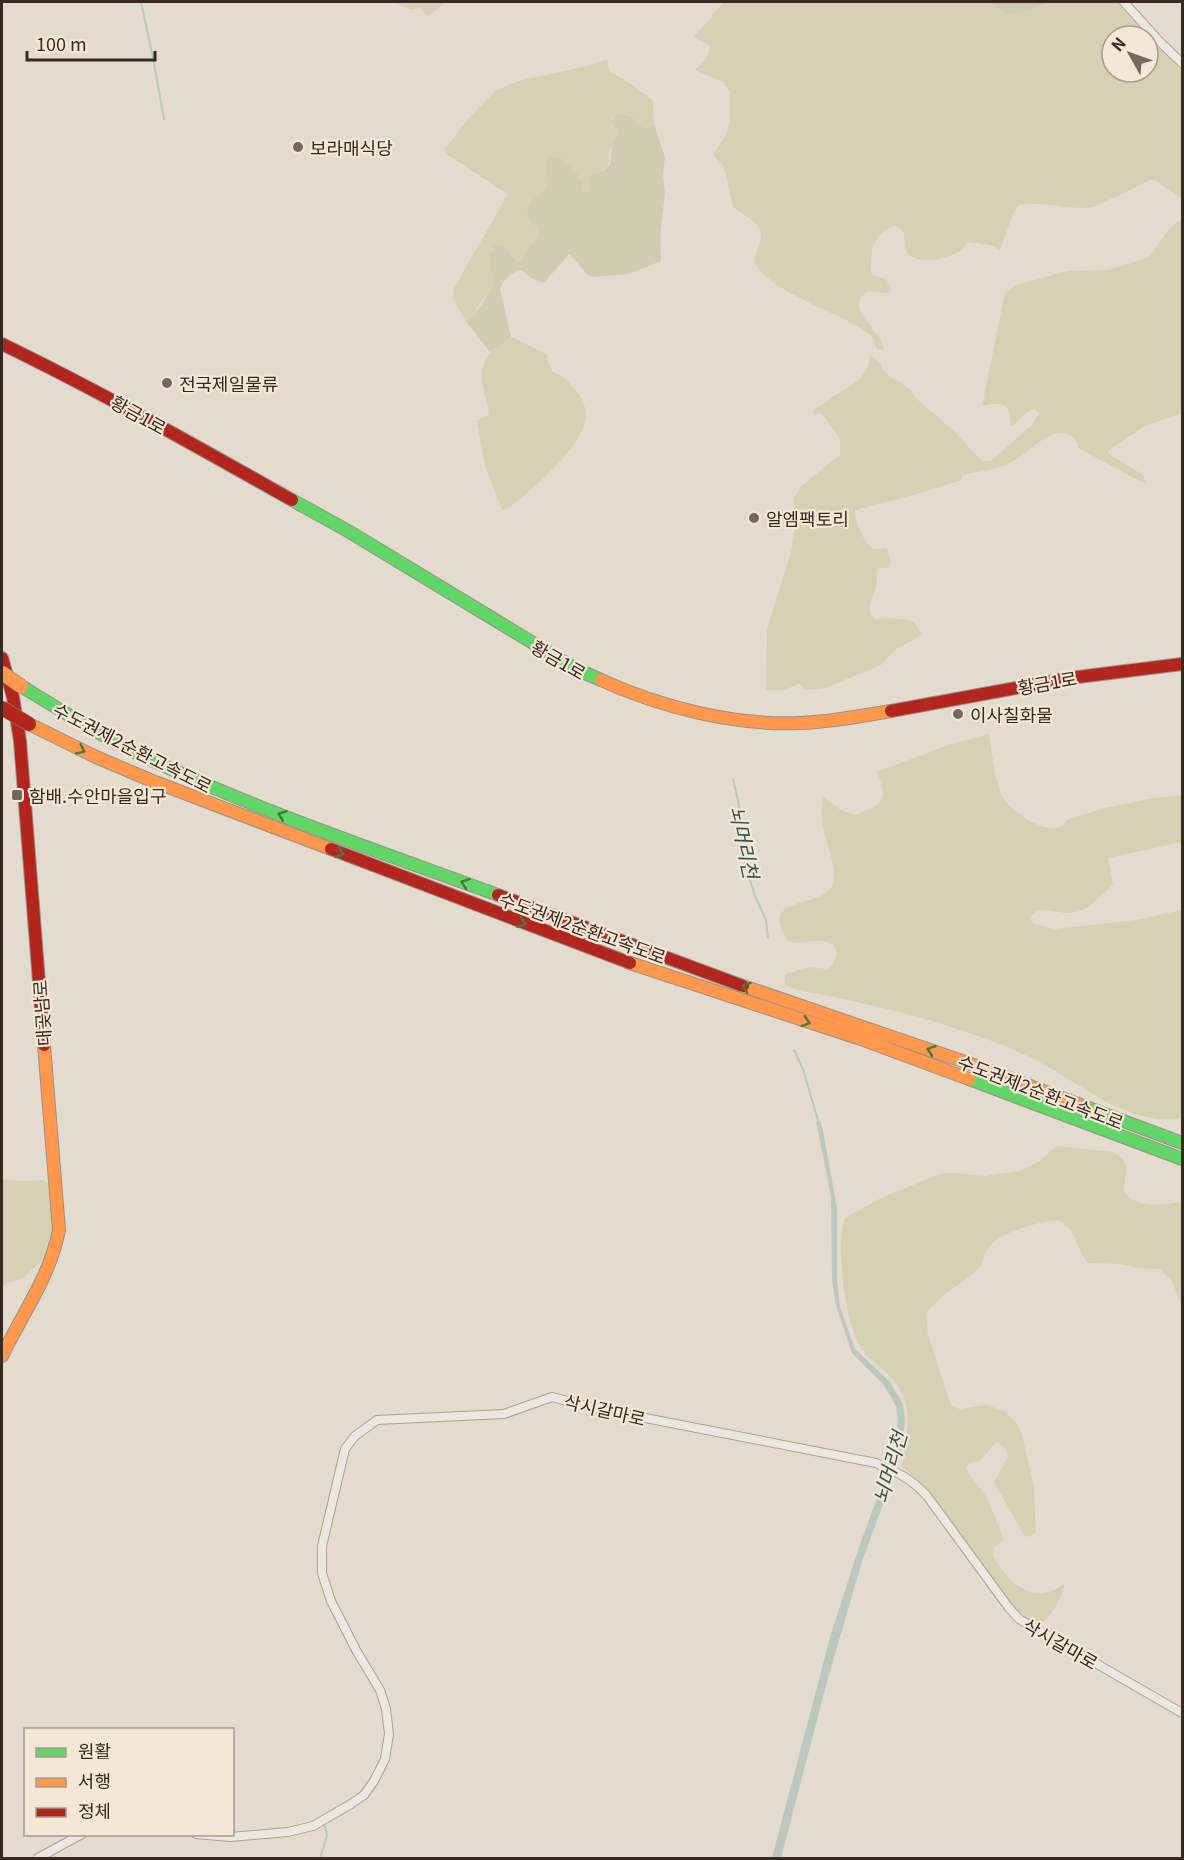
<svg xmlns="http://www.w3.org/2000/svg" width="1184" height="1860" viewBox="0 0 1184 1860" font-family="Georgia,'Noto Sans KR',serif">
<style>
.green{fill:#d5d1b2;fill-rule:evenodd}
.cemetery{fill:#d0ccb2}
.water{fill:#bac8be}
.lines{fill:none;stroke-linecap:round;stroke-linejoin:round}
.stream{stroke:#bac8be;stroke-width:2}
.street-casing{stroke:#a9a097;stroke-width:10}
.fast-casing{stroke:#999088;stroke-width:14}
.slow-casing{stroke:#999088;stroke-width:14}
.jam-casing{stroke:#999088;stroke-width:14}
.street{stroke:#ece7e0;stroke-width:8}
.fast{stroke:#63d668;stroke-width:12}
.slow{stroke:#ff974d;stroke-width:12}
.jam{stroke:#b3261e;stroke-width:12}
.slow-bridge-casing{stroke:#8f867f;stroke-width:15;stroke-linecap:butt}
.jam-bridge-casing{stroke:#8f867f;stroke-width:15;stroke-linecap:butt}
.slow-bridge{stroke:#ff974d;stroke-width:14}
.jam-bridge{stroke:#b3261e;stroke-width:14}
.oneway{stroke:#4b7740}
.poi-dot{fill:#74675d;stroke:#f4e7d6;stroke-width:2}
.labels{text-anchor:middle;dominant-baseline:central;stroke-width:4.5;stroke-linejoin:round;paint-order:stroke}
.poi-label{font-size:18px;fill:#382920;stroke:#f4e7d6;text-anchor:start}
.street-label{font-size:18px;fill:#382920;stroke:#f4e7d6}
.water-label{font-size:20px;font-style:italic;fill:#30564f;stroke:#f4e7d6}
</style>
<rect width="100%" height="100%" fill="#e4dbcf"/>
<path class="green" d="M395,2H446L428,16L419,8L411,10Z
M724,2H1118L1137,24L1182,69V199L1155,180H1151L1094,207C1069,211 1044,200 1019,205L1013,214L1000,250L990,245L968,242C964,247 960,252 954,254C943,260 912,265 906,250C902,240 909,232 896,226C873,231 870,252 871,272L873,275L886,279L892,290L887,293L869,291C841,307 879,327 884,348L883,350H878C874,346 875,340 870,335C842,312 769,294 754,261C755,254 758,249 760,243C766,223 745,217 733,207L724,167L713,154L725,137L730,122V92L723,82L695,70L706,59L710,48L708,44L694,37ZM1112,36H1148V72H1112Z
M607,59L609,71L630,83L653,101L654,124L647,129C632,122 634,108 612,118L611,125L618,134L610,149L608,167C596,174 583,175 592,193L584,191C574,165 572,164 545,162C554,191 545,185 530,205L539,231L538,235L520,262H516L510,252L492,248C486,261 496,274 492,287C490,294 484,297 480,303C475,310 474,318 467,323L453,299L454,288L508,194L449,156L444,150L468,119L495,91L518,81L592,65Z
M1182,218V413L1145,426L1108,451V453L1143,475L1147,485L1078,448V443C1058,414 1031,453 1012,462C995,471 979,471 962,475V480L910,496L855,510C856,524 862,541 874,549L887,548L891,562L889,568H878C875,574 878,580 876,587C873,600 863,609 875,619L892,618L914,621L922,635L896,649L881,665L825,688L806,690L800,684L783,690H766L767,629L791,552L794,534V498L802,485L840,455V439L823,415L818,413L815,415L812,411L859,380L868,368L870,354L880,363L885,373L910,389L918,400L956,433L975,454L983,461H991L1032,425L1039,414L1035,409L1030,410L1014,425H1011C1009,421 1010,414 1008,410C1003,401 990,404 982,406L1005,293L1016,285L1068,271L1108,270L1144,259L1151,255L1167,232Z
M511,337L547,354L548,363L553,372C565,377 565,379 574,388C582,397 588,409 585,422C579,450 529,493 506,510L502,509L485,466L477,421L488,415L489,411C479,374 475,359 511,337Z
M989,734L995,774L1002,797L1013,809L1029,821L1044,827L1055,828L1063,825L1068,819L1105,808L1148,799L1182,795V842L1108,858L1113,885C1100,896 1088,912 1069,913C1057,914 1034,902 1031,920L1034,924L1055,929L1136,920L1182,910V1118C1131,1128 1083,1085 1041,1063C1016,1049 987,1039 960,1030C915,1014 866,1004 819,994C809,992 791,991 785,983V974L809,967L827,969L832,966L837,953L834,945C815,935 803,947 788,941C757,896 818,908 831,888C841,873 823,838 822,820C821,813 822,805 823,797L842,811L856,815C883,804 889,800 877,772L951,744Z
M1057,1146L1113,1152C1133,1160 1124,1174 1124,1191C1135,1209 1165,1205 1182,1202V1307L1172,1281L1159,1269L1140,1268L1120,1264L1088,1263C1076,1249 1075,1221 1053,1220C1031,1225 999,1231 986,1251C982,1257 984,1263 979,1268C963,1284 939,1295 926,1314L928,1334L951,1406L960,1409L987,1405L1004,1411L1016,1422L1021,1431L1034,1486L1036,1532L1030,1537L1024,1535L994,1482L1008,1457L1006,1449L996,1442L980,1461L969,1463L966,1469L988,1499L1004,1540L994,1548L993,1556C1010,1583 1032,1608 1065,1583C1061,1597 1054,1614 1042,1623L1028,1619L1012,1606L925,1486L903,1468L901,1464C905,1443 911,1421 905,1400C898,1377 875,1366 861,1348C845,1324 835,1244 845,1218L881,1198L940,1174L953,1173L985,1176L1019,1171L1038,1162Z
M2,1179L20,1181L44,1180L50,1187C52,1206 59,1242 46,1257L22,1279L9,1282L2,1287Z"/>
<path class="cemetery" d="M991,2H1047C1042,7 1019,11 1009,14L993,5Z
M618,115C636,113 634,123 647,129L654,124L665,157L663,174L665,194L660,236L661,261L629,274L593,277L589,276L569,254L544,283L531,278L521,270C511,272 503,280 500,289L511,337L490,352L467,323C472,319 493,289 493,283C494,269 484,256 495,245C506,245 510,253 516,262H520L538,235V228L529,221L527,210C539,184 555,198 545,162L550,156C567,156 582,176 584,191L591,193C581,168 602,176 609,166C614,157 607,146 618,134L610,121Z"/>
<path class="water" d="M816,1121H820L823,1131L837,1208V1280L840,1307L855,1349L890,1382L903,1404L905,1421L900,1457L861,1565L828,1678L781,1858H772L831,1634L859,1547L893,1455L898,1420L896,1406L884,1385L852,1353L836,1306L832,1279L831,1196Z"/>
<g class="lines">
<path class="stream" d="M141,2L153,58L164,119
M733,779L738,800L745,864L755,896L766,920L768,938
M794,1050L803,1069L818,1121
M320,1858L327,1836L325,1826"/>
<g class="street-casing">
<path id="street" d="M1124,2L1159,41L1182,63
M196,1834L230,1837L288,1832L313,1826L351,1804L364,1795L374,1781L385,1759L389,1734L386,1709L380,1690L356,1650L331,1601L322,1573V1546L345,1449L355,1436L377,1420L504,1414L552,1397L599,1409L876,1463C897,1472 912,1479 927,1496L1009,1608L1019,1619L1182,1713
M38,1858L82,1834"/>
</g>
<g class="fast-casing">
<path id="fast" d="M292,500L348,531L576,669L601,680
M21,686C62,711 103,737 147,758C261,812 381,852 498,895
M969,1079L1182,1159
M1086,1107L1182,1143"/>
</g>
<g class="slow-casing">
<path id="slow" d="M601,680C660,707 735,726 800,723C831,722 861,716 891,711
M29,724L96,757L150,780L331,849
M630,963L861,1039L969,1079
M743,986L974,1065L1086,1107
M2,1356C22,1314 50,1277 59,1230L44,1045"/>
</g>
<g class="jam-casing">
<path id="jam" d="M2,344C101,392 196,446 292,500
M2,658L13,697L20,741L44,1045
M891,711L1070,678L1182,664
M331,849L630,963
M498,895L743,986"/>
</g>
<use href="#street" class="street"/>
<use href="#fast" class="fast"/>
<use href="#slow" class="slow"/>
<use href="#jam" class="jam"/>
<g class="slow-bridge-casing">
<path id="slow-bridge" d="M2,673L21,686"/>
</g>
<g class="jam-bridge-casing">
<path id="jam-bridge" d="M2,708L29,724"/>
</g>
<use href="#slow-bridge" class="slow-bridge"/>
<use href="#jam-bridge" class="jam-bridge"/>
</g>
<defs><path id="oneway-chevron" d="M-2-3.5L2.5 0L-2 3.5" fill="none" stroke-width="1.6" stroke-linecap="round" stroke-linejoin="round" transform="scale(1.5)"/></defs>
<g class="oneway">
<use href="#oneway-chevron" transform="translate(81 750) rotate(25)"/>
<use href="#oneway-chevron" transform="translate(282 815) rotate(-159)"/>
<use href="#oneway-chevron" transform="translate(340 853) rotate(21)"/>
<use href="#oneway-chevron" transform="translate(465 883) rotate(-160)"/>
<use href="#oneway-chevron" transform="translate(522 923) rotate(21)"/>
<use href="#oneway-chevron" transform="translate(746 987) rotate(-162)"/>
<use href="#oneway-chevron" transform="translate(806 1022) rotate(18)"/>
<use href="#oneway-chevron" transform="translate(931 1050) rotate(-161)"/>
</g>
<g class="poi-dot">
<circle cx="298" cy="147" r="6"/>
<circle cx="167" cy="383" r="6"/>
<circle cx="754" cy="518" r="6"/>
<circle cx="958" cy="714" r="6"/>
<rect x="11" y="789" width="12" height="12" rx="3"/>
</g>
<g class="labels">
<g class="poi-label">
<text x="310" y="147">보라매식당</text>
<text x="179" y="383">전국제일물류</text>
<text x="766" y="518">알엠팩토리</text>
<text x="970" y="714">이사칠화물</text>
<text x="29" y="795">함배.수안마을입구</text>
</g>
<g class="street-label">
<text transform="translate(139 414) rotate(29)">황금1로</text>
<text transform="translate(559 659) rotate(30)">황금1로</text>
<text transform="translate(1047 682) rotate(-10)">황금1로</text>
<text transform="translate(133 747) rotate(27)">수도권제2순환고속도로</text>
<text transform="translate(583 927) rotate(20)">수도권제2순환고속도로</text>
<text transform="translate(41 1013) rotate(-94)">대곶남로</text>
<text transform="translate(1041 1091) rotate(21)">수도권제2순환고속도로</text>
<text transform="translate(605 1409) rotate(13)">삭시갈마로</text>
<text transform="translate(1061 1643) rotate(30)">삭시갈마로</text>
</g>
<g class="water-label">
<text transform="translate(745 842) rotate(78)">뇌머리천</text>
<text transform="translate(889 1467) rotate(-74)">뇌머리천</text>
</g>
</g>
<rect width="1184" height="1860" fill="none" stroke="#382920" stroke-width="6"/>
<rect x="24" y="1728" width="210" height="108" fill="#f4e7d6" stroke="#a99b8d" stroke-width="1.5"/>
<rect x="36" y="1748" width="30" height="9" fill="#63d668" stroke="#a99b8d" stroke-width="1.5"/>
<text x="78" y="1758" font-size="18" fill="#382920">원활</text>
<rect x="36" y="1778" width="30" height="9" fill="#ff974d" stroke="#a99b8d" stroke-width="1.5"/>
<text x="78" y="1788" font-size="18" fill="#382920">서행</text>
<rect x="36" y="1808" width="30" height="9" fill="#b3261e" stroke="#a99b8d" stroke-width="1.5"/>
<text x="78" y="1818" font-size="18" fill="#382920">정체</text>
<g transform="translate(1130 54) rotate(310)"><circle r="28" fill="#f4e7d6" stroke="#a99b8d" stroke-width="1.5"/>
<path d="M0-4.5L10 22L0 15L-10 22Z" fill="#74675d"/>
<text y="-9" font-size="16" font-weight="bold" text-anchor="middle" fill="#382920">N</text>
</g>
<path d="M27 51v9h128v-9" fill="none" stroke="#382920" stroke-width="3"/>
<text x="36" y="51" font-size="18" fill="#382920" stroke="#f4e7d6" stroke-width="4.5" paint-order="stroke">100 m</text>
</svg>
